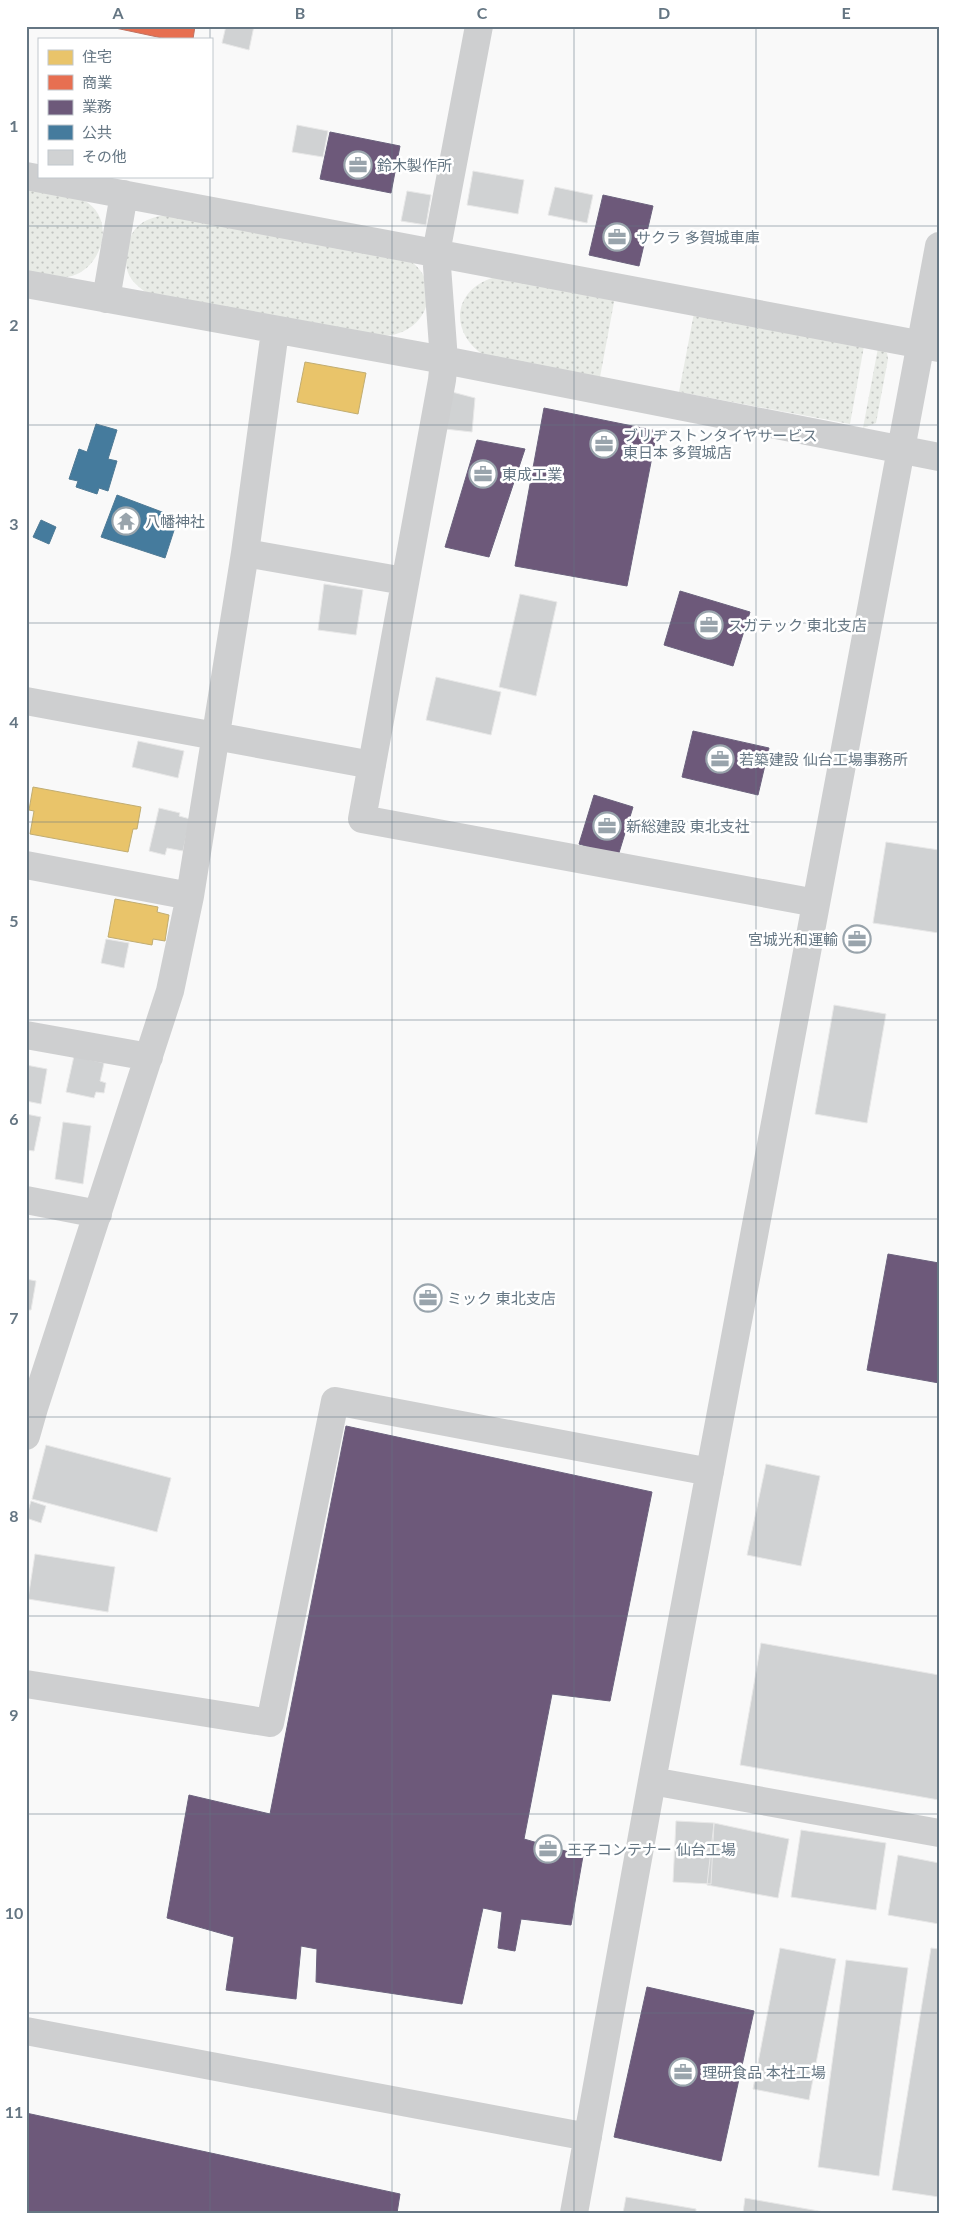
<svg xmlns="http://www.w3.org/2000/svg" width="965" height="2239" viewBox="0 0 965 2239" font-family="Lato,'Noto Sans JP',sans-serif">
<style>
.grass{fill:url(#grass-dots)}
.homes{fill:#e9c46a;stroke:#c1ad72}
.shops{fill:#e76f51;stroke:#c07160}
.offices{fill:#6d597a;stroke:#6b627d}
.public{fill:#457b9d;stroke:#4f7a95}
.building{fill:#d0d2d3;stroke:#e8e8e8}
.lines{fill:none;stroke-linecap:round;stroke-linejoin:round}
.minor{stroke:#cecfd0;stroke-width:28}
.grid{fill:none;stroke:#657683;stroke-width:1;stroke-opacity:0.55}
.labels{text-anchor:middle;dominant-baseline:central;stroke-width:5;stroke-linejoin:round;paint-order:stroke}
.poi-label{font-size:15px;fill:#657683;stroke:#fff;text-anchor:start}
.neatline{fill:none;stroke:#657683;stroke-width:2}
.grid-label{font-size:16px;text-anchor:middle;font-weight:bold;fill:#657683}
</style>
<defs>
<pattern id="grass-dots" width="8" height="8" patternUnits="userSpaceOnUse" patternTransform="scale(1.25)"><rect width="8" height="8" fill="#e8ebe6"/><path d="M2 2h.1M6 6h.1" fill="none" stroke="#c0c3c0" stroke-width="1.8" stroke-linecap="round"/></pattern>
</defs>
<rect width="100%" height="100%" fill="#f9f9f9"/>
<path class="grass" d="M26,188C42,191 70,194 83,200C117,217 103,267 72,276C58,280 40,274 26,271Z
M165,215L408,259C444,283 429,333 385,336L150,295C131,283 123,273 127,250C131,227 142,219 165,215Z
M500,276L615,297L600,377L485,356C446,331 454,285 500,276Z
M694,313L864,346L850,424L679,392Z
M878,348L887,353L888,359L876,423L863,428Z"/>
<path class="homes" d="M305,362L366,373L358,414L297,402Z
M33,787L141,807L137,829H133L128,852L30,834L34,811L29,810Z
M115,899L158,907L157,912L169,915L165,941L153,939L152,945L108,937Z"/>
<path class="shops" d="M106,26H195L193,39H167Z"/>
<path class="offices" d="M330,132L400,146L391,193L320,179Z
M603,195L653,206L639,266L589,255Z
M544,408L657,431L627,586L515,566Z
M477,440L525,449L489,557L445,547Z
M680,591L750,612L733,666L664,645Z
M693,731L769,748L758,795L682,777Z
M594,795L633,807L618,856L579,844Z
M888,1254L939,1263V1383L867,1370Z
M346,1426L652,1492L610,1701L552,1694L524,1839L583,1856L571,1925L521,1919L515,1951L498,1948L502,1912L483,1908L462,2004L316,1982L317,1949L301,1946L296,1999L226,1990L234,1937L167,1918L189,1795L270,1814Z
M647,1987L754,2011L721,2161L614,2137Z
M26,2113L400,2194L397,2213H26Z"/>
<path class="public" d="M96,424L117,430L108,459L117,461L108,491L99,488L97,494L76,487L78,481L69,479L79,449L87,452Z
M117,495L178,518L165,558L101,537Z
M41,520L56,527L49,544L33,537Z"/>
<path class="building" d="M226,26H254L249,50L222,43Z
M297,125L328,131L323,157L292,152Z
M473,171L524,180L518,214L467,205Z
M555,187L593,195L587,223L548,215Z
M407,191L431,195L426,225L401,221Z
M452,392L475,398L472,432L445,429Z
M324,584L363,590L356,635L318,630Z
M520,594L557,602L536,696L499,687Z
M436,677L501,692L491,735L426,720Z
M138,741L184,751L178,778L132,767Z
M159,808L180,813L179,816L190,819L183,851L167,848L165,855L149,851Z
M886,842L939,850V933L873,923Z
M106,939L129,943L124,968L101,963Z
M834,1005L886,1014L867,1123L815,1114Z
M74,1056L104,1063L100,1081L106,1083L104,1093L96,1092L94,1098L66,1092Z
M26,1065L47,1069L41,1104L26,1101Z
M26,1114L41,1117L34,1151L27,1150L26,1152Z
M63,1122L91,1126L83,1184L55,1179Z
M26,1279L36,1281L31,1310H26Z
M46,1445L171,1478L157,1532L32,1499Z
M766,1464L820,1476L801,1566L747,1555Z
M31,1501L46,1506L41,1523L26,1518Z
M35,1554L115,1567L108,1612L28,1599Z
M761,1643L939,1675V1800L740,1765Z
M676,1821L714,1823L711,1884L673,1882Z
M714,1823L789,1839L778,1898L707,1885Z
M801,1830L886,1843L876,1910L791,1897Z
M898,1855L939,1863V1924L888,1915Z
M780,1948L836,1959L809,2100L753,2089Z
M931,1948L939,1949V2197L892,2190Z
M846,1960L908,1968L879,2176L818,2167Z
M626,2197L696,2209V2213H623Z
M745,2198L830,2213H743Z"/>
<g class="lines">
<path class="minor" d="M479,26L436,253L444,360L442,380L362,819L816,903
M26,176L939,348
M26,284L444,360L939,457
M106,299L124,194
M245,553L404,581
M26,701L372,765
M26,865L190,896L245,553L275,331
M26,1035L149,1057
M26,1200L98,1214
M26,1407L34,1408L26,1436
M34,1408L170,991L190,896
M26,1684L270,1723L335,1401L710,1472
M652,1781L939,1833
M26,2031L588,2137
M574,2213L652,1781L939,246"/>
</g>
<path class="grid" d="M210,26V39M392,26V2213M574,26V2213M756,26V2213M210,176V2213M26,226H939M26,425H939M26,623H939M26,822H939M26,1020H939M26,1219H939M26,1417H939M26,1616H939M26,1814H939M26,2013H939"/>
<defs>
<g id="office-ring" transform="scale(1.4375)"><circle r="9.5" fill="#fff" stroke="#99a4ac" stroke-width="1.5"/><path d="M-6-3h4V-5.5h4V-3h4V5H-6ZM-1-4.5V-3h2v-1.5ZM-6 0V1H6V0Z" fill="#99a4ac"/></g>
<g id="temple-ring" transform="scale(1.4375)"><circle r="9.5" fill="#fff" stroke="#99a4ac" stroke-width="1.5"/><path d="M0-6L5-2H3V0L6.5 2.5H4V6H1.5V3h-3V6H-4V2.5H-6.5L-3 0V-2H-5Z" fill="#99a4ac"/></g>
</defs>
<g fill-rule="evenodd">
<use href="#office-ring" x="358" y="165"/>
<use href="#office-ring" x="617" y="237"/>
<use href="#office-ring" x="604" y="444"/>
<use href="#office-ring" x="483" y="474"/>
<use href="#temple-ring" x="126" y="521"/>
<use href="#office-ring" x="709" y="625"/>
<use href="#office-ring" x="720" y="759"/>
<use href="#office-ring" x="607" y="826"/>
<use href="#office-ring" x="857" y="939"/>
<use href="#office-ring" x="428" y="1298"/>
<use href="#office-ring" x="548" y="1849"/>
<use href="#office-ring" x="683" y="2072"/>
</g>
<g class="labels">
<g class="poi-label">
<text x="377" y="165">鈴木製作所</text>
<text x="636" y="237">サクラ 多賀城車庫</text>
<text x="623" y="435">ブリヂストンタイヤサービス<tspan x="623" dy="17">東日本 多賀城店</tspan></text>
<text x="502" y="474">東成工業</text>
<text x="145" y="521">八幡神社</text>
<text x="728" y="625">スガテック 東北支店</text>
<text x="739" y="759">若築建設 仙台工場事務所</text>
<text x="626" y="826">新総建設 東北支社</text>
<text x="838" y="939" text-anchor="end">宮城光和運輸</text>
<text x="447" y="1298">ミック 東北支店</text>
<text x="567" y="1849">王子コンテナー 仙台工場</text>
<text x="702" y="2072">理研食品 本社工場</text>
</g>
</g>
<rect width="965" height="2239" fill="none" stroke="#ffffff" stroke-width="55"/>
<rect x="38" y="38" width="175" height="140" fill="#ffffff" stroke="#c1c8cd"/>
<rect x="48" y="50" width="25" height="15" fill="#e9c46a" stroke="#c1c8cd"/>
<text x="82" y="62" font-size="15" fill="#657683">住宅</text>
<rect x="48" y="75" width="25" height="15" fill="#e76f51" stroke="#c1c8cd"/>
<text x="82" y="88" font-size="15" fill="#657683">商業</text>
<rect x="48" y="100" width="25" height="15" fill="#6d597a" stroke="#c1c8cd"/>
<text x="82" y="112" font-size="15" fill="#657683">業務</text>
<rect x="48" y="125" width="25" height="15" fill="#457b9d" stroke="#c1c8cd"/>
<text x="82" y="138" font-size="15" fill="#657683">公共</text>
<rect x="48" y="150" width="25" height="15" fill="#d0d2d3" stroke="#c1c8cd"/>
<text x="82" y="162" font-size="15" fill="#657683">その他</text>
<rect x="28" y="28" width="910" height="2184" class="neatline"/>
<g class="grid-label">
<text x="118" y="19">A</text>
<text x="300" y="19">B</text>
<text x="482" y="19">C</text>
<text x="664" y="19">D</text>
<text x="846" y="19">E</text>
<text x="14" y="132">1</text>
<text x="14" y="331">2</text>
<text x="14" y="530">3</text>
<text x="14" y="728">4</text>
<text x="14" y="927">5</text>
<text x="14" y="1125">6</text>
<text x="14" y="1324">7</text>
<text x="14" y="1522">8</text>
<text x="14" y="1721">9</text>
<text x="14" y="1919">10</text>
<text x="14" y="2118">11</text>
</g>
</svg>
